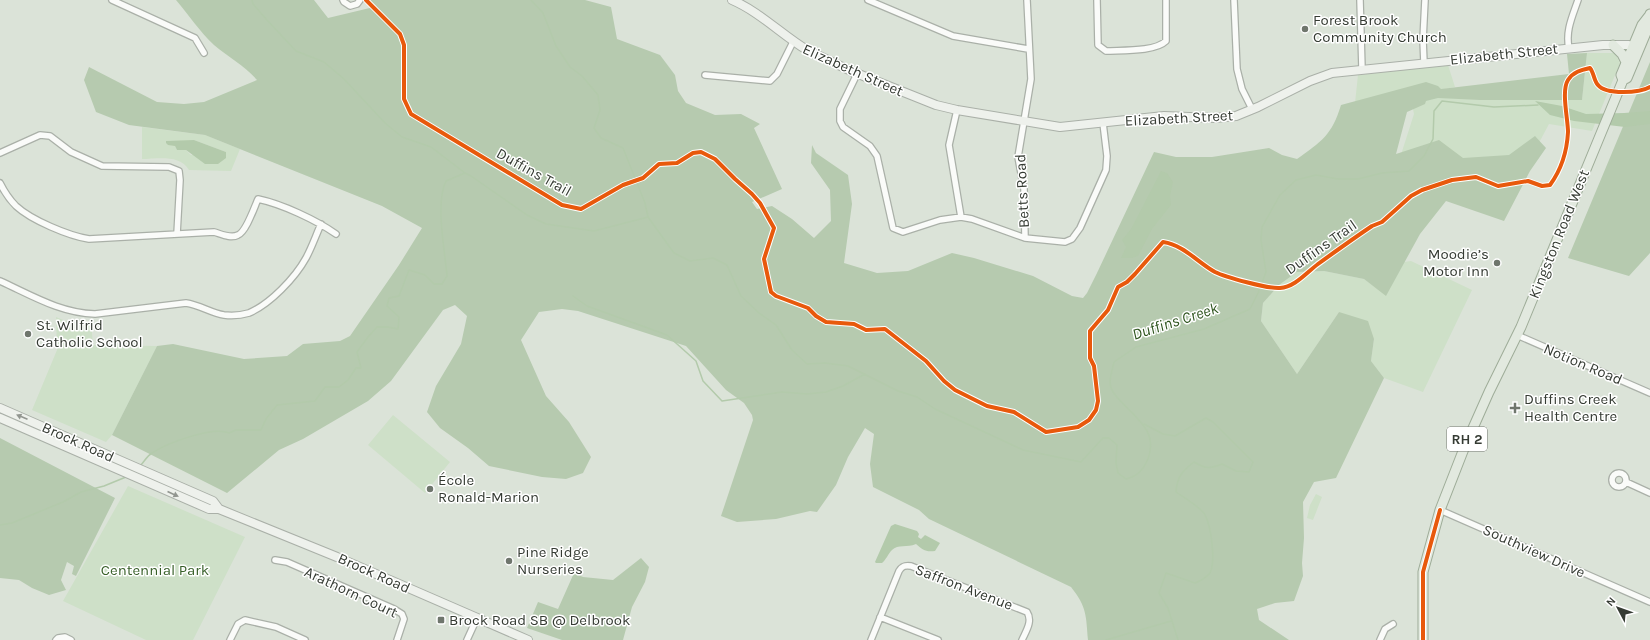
<svg xmlns="http://www.w3.org/2000/svg" width="1650" height="640" viewBox="0 0 1650 640" font-family="Karla,sans-serif">
<style>
.green{fill:#cee0c8;fill-rule:evenodd}
.forest{fill:#b6caaf}
.water{fill:#b3caab}
.lines{fill:none;stroke-linecap:round;stroke-linejoin:round}
.stream{stroke:#b3caab;stroke-width:1.5}
.street-casing{stroke:#aab0a8;stroke-width:8}
.secondary-casing{stroke:#aab0a8;stroke-width:10}
.primary-casing{stroke:#9eac98;stroke-width:11}
.street{stroke:#fafbf9;stroke-width:5.5}
.secondary{stroke:#eef1ec;stroke-width:8}
.primary{stroke:#e2e9df;stroke-width:9}
.cycleway-casing{stroke:#fff;stroke-width:6}
.cycleway{stroke:#e8590c;stroke-width:4}
.oneway{fill:#929690}
.poi-dot{fill:#6f766d;stroke:#fff;stroke-width:1.5}
.labels{text-anchor:middle;dominant-baseline:central;stroke-width:3;stroke-linejoin:round;paint-order:stroke}
.shield{fill:#fff;stroke:#727670;stroke-width:1}
.shield-label{font-size:14px;font-weight:bold;fill:#353b33}
.poi-label{font-size:15px;fill:#353b33;stroke:#fff;text-anchor:start}
.street-label{font-size:15px;fill:#353b33;stroke:#fff}
.park-label{font-size:15px;fill:#375f28;stroke:#fff}
.water-label{font-size:16px;font-style:italic;fill:#2d541d;stroke:#fff}
</style>
<rect width="100%" height="100%" fill="#dbe3d8"/>
<path class="green" d="M1587,53H1615L1620,63L1592,131L1549,124L1533,154L1390,189L1414,114L1410,95L1355,103L1358,75L1448,65L1455,87L1412,95C1468,101 1525,100 1582,100Z
M142,127L205,135L240,149L231,171L189,170C180,154 157,159 142,159ZM194,140L226,152L191,155L186,150H177L175,146Z
M1411,261L1472,290L1423,392L1384,378L1371,361L1374,339L1339,312L1297,374L1261,321L1263,303L1279,285L1297,272L1324,271L1364,279L1386,295L1404,262Z
M56,317L68,322H91L93,345L157,346L112,435L106,442L32,410L57,350Z
M393,415L450,462L425,493L368,445Z
M128,486L245,537L193,640H146L63,601Z
M1316,494L1322,497L1313,520L1307,518L1310,505Z"/>
<path class="forest" d="M176,0H314L328,18L374,7L370,0H585L611,7L617,39L660,55L675,75L678,91L686,103L715,115L741,114L760,124L754,128L782,189L752,202L757,209L772,206L792,219L814,238L831,221L830,190L811,163L812,145L816,153L848,175L852,204L844,263L877,273L908,271L952,253L974,258L1033,276L1072,296L1083,298L1087,293L1097,273L1154,152L1176,157H1212L1269,148L1282,155L1297,159C1321,142 1332,135 1341,105L1426,82L1438,86L1441,89L1569,74L1567,54L1587,53L1582,100H1480L1438,98L1426,101L1425,104L1407,112L1396,154L1439,140L1463,158L1509,155L1535,136L1546,148L1530,171L1504,221L1446,201L1420,234L1386,296L1364,279L1324,271L1297,272L1279,285L1263,303L1261,321L1297,374L1339,312L1368,321L1374,339L1371,361L1384,378L1336,478L1314,482L1303,502L1304,538L1302,563L1303,576L1294,601L1275,603L1257,609L1259,620L1289,640H1088C1086,616 1087,607 1071,587L929,519L919,510L873,487L870,464L874,434L865,428L848,457L836,485L817,512L810,511L776,519L737,522L721,516L753,420L752,415L744,403L726,390L686,346L578,311L562,309L539,312L521,340L546,396L569,422L591,457L583,473L566,479L542,477L489,466L468,448L440,428L427,412L436,386L461,344L467,316L455,305L443,310L391,381L368,401L303,439L279,450L227,493L112,435L157,346L173,344L244,359L287,356L303,344L340,341L350,336L399,265L422,228L382,206L205,135L129,125L96,112L84,80L89,67L157,102L184,104L204,102L257,80C245,66 228,57 214,45C199,31 189,15 176,0Z
M1650,62V253L1629,276L1568,258Z
M0,438L115,498L76,576L72,574L74,566L67,562L61,580L66,590L49,595L32,588L19,580L0,578Z
M641,558L649,567L645,582L632,607L623,640H562L527,628L538,602L558,609L574,573L583,577L613,580Z"/>
<path class="water" d="M1535,101L1562,106L1586,114L1624,113L1650,111V124L1625,127L1574,121L1550,115Z
M194,140L226,152V158L218,164H205L186,150H177L175,146L168,145L166,143V141Z
M1161,171L1167,173L1173,182L1170,196L1171,205L1152,229L1138,256L1132,258H1121L1126,247L1122,240L1131,229Z
M895,524L917,531L919,534L918,537L921,539L925,535L940,543L935,551C925,552 923,550 916,544C907,548 898,544 892,550C888,554 886,560 882,563H876L875,562L891,526Z"/>
<g class="lines">
<path class="stream" d="M252,0L253,4L267,20L296,51L324,62L344,79L385,123L402,137L431,147L465,173L471,176L527,215L546,224L594,231L648,217
M531,0L543,13L556,46L570,67L582,76L598,95L600,110L594,128L601,138L623,148L645,203L648,217L674,253L690,261L713,258L727,265L741,296L759,313L776,325L792,350L807,364L825,363L848,366L898,391L917,397L935,409L1023,450L1081,462L1103,438H1109L1117,445L1116,463L1118,473L1126,479C1138,476 1143,470 1148,459C1160,427 1128,414 1113,392C1107,383 1112,372 1114,362L1136,347L1204,329L1250,309L1258,293L1266,272L1261,240L1262,227L1280,195L1296,180L1316,175L1338,179H1358L1382,173L1409,171L1424,156L1433,139L1434,111L1442,101L1494,107L1538,105
M573,296L587,306L667,335L696,361L703,381L722,401L782,392L807,394L826,392L843,386L865,374
M1144,424L1163,434L1175,436L1206,418L1213,422L1253,462L1249,472L1236,471L1222,464C1210,469 1206,469 1194,462C1182,471 1177,477 1176,492C1183,497 1202,508 1205,515C1211,526 1216,561 1210,573C1206,578 1200,581 1195,583L1166,573L1159,593L1168,608L1178,640
M140,466C144,462 147,456 152,453C167,443 213,426 229,433L236,430H261L266,419L277,405L315,401L325,387H339L348,380L356,368H361L357,352L368,337L377,327H388L398,329L399,317L387,306L389,298L399,296L409,270L425,275L434,284H442L447,276C445,251 435,203 446,181L465,173
M0,525L12,523L63,502L81,492L104,486L126,477
M1106,640L1171,621"/>
<g class="street-casing">
<path id="street" d="M112,0L195,38L204,53
M343,0L344,2L350,6L357,4L360,0
M868,0L953,36L1028,49
M1097,0L1098,45L1106,51C1121,50 1155,52 1166,41V0
M1234,0L1237,69L1242,89L1252,109
M1360,0L1362,69
M1569,48C1565,31 1573,15 1578,0
M1424,63L1423,40L1425,0
M857,74L840,109V121L843,127L870,146L877,156L893,228L903,232L940,220L961,217L972,219L1025,238L1065,242L1072,239L1080,228L1106,170L1107,156L1103,123
M705,75L770,81L777,74L793,42
M957,110L949,145L961,217
M0,153L40,135L50,136L71,152L102,166L169,167L179,171L180,180L177,234
M0,183C4,191 9,199 16,206C31,220 69,236 89,239L214,232C221,234 231,239 238,235C246,232 254,208 258,199C282,204 316,220 336,234
M1025,238L1024,189L1018,157L1031,79L1027,0
M0,281C31,295 60,313 95,314L186,303C200,305 211,313 224,315C232,316 242,315 249,313C270,304 295,278 306,258C312,247 316,235 321,224
M1517,335L1650,393
M1612 480a7 7 0 1 1 14 0a7 7 0 1 1-14 0Z
M1626,482L1650,493
M1440,510L1650,602
M275,560L287,562L394,609L402,614L404,619L397,640
M880,617L938,640
M56,640L58,638L65,637L71,640
M230,640L238,624L245,620L276,627L305,640
M467,640L477,618
M871,640L899,571C902,566 905,565 911,566L1027,612C1033,621 1026,631 1022,640
M1380,640L1385,629L1393,624"/>
</g>
<g class="secondary-casing">
<path id="secondary" d="M732,0C760,12 782,35 807,50L851,71L936,105L957,110L1060,127L1164,116L1215,118L1236,116L1258,107L1310,81L1332,73L1603,45H1628L1639,47
M0,408L213,501L219,509
M0,418L209,509H219L337,557L528,640"/>
</g>
<g class="primary-casing">
<path id="primary" d="M1613,45L1622,54L1626,62
M1623,80L1627,78L1648,28L1650,14
M1623,80L1621,75L1642,25L1649,16
M1423,640V572L1440,510L1465,446L1489,392L1521,327L1623,80"/>
</g>
<use href="#street" class="street"/>
<use href="#secondary" class="secondary"/>
<use href="#primary" class="primary"/>
<g class="cycleway-casing">
<path id="cycleway" d="M366,0L400,34L404,45V99L411,114L562,205L581,209L623,185L643,178L659,164L677,163L693,153L701,152L715,159L735,179L752,194L760,203L774,228L764,259L771,292L776,296L808,308L816,316L826,322L854,324L866,330L885,329L926,361L944,381L955,390L987,406L1014,412L1046,432L1078,427L1089,420L1096,410L1098,401L1094,366L1090,358V331L1108,310L1118,287L1127,282L1135,274L1163,242C1184,245 1197,262 1215,272C1225,277 1268,289 1280,288C1295,287 1306,273 1318,264C1336,251 1354,238 1372,226L1382,222L1411,196L1422,190L1452,180L1476,177L1498,186L1528,181L1542,186L1550,185C1561,170 1567,151 1568,132C1568,119 1561,91 1568,80C1573,72 1581,70 1590,68C1594,73 1594,81 1598,85C1606,95 1640,93 1650,87
M1423,640V572L1440,510"/>
</g>
<use href="#cycleway" class="cycleway"/>
</g>
<defs><path id="oneway-solid" d="M-6-.8H1V-3.2L6.5 0L1 3.2V.8H-6Z"/></defs>
<g class="oneway">
<use href="#oneway-solid" transform="translate(22 417) rotate(-157)"/>
<use href="#oneway-solid" transform="translate(173 494) rotate(24)"/>
</g>
<g class="poi-dot">
<circle cx="1305" cy="29" r="4"/>
<circle cx="1497" cy="263" r="4"/>
<circle cx="28" cy="334" r="4"/>
<path d="M1513 402h4v4h4v4h-4v4h-4v-4h-4v-4h4z"/>
<circle cx="430" cy="489" r="4"/>
<circle cx="509" cy="561" r="4"/>
<rect x="437" y="616" width="8" height="8" rx="2"/>
</g>
<g class="labels">
<rect class="shield" x="1447" y="427" width="40" height="24" rx="3"/>
<g class="shield-label">
<text x="1467" y="439">RH 2</text>
</g>
<g class="poi-label">
<text x="1313" y="20">Forest Brook<tspan x="1313" dy="17">Community Church</tspan></text>
<text x="1489" y="254" text-anchor="end">Moodie’s<tspan x="1489" dy="17">Motor Inn</tspan></text>
<text x="36" y="325">St. Wilfrid<tspan x="36" dy="17">Catholic School</tspan></text>
<text x="1524" y="399">Duffins Creek<tspan x="1524" dy="17">Health Centre</tspan></text>
<text x="438" y="480">École<tspan x="438" dy="17">Ronald-Marion</tspan></text>
<text x="517" y="552">Pine Ridge<tspan x="517" dy="17">Nurseries</tspan></text>
<text x="449" y="620">Brock Road SB @ Delbrook</text>
</g>
<g class="street-label">
<text transform="translate(1504 54) rotate(-6)">Elizabeth Street</text>
<text transform="translate(853 70) rotate(24)">Elizabeth Street</text>
<text transform="translate(1179 118) rotate(-3)">Elizabeth Street</text>
<text transform="translate(534 172) rotate(29)">Duffins Trail</text>
<text transform="translate(1022 191) rotate(-93)">Betts Road</text>
<text transform="translate(1559 234) rotate(-68)">Kingston Road West</text>
<text transform="translate(1321 247) rotate(-35)">Duffins Trail</text>
<text transform="translate(1583 364) rotate(23)">Notion Road</text>
<text transform="translate(78 442) rotate(24)">Brock Road</text>
<text transform="translate(1534 551) rotate(24)">Southview Drive</text>
<text transform="translate(374 573) rotate(24)">Brock Road</text>
<text transform="translate(964 587) rotate(21)">Saffron Avenue</text>
<text transform="translate(351 592) rotate(25)">Arathorn Court</text>
</g>
<g class="park-label">
<text x="155" y="570">Centennial Park</text>
</g>
<g class="water-label">
<text transform="translate(1175 321) rotate(-18)">Duffins Creek</text>
</g>
</g>
<g transform="translate(1618 608) rotate(311)" stroke="#ffffff" stroke-width="3" paint-order="stroke">
<path d="M0-3L7 15L0 10L-7 15Z" fill="#353b33"/>
<text y="-6" font-size="11" font-weight="bold" text-anchor="middle" fill="#353b33">N</text>
</g>
</svg>
